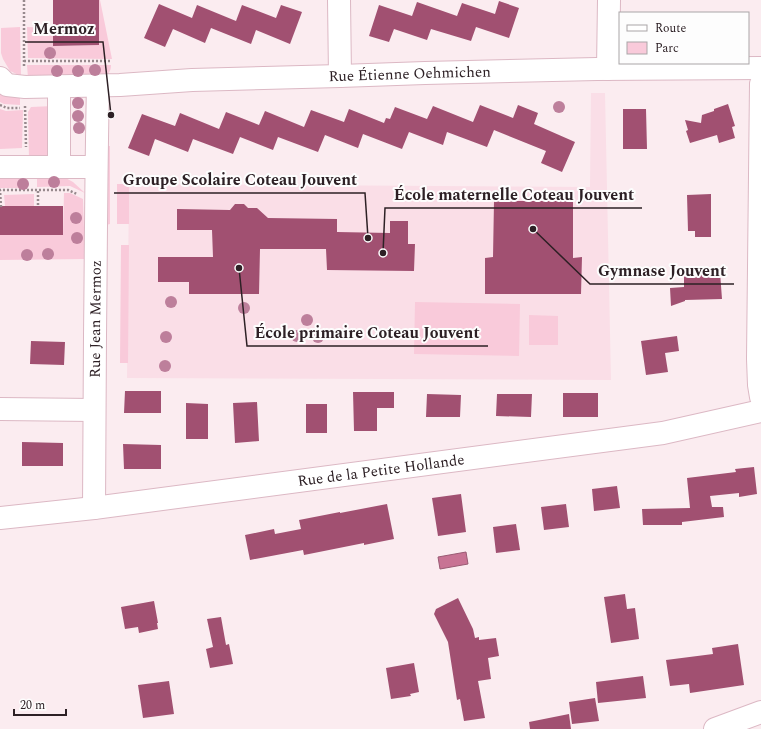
<svg xmlns="http://www.w3.org/2000/svg" width="761" height="729" viewBox="0 0 761 729" font-family="Spectral,serif">
<style>
.built{fill:#fadee7}
.green{fill:#f9cada}
.water{fill:#c87394;stroke:#9a5a73}
.building{fill:#a15071}
.lines{fill:none;stroke-linecap:round;stroke-linejoin:round}
.minor-casing{stroke:#dcb8c4;stroke-width:24}
.path{stroke:#97898d;stroke-width:2.5;stroke-dasharray:2 2;stroke-linecap:butt}
.minor{stroke:#fff;stroke-width:22}
.tree{fill:#bd7f9b}
.labels{text-anchor:middle;dominant-baseline:central;stroke-width:4;stroke-linejoin:round;paint-order:stroke}
.street-label{font-size:15px;fill:#2d2025;stroke:#fdfdfd}
.leader{fill:none;stroke:#2d2025;stroke-width:1.5}
.callout-dot{fill:#2d2025;stroke:#fdfdfd;stroke-width:1.5}
.callout-label{font-size:16px;text-anchor:middle;font-weight:bold;fill:#2d2025;stroke:#fdfdfd;stroke-width:4;stroke-linejoin:round;paint-order:stroke}
</style>
<rect width="100%" height="100%" fill="#fbecf0"/>
<path class="built" d="M591,93H605L611,380L127,378L129,184L590,187Z"/>
<path class="green" d="M99,0H100L112,59L28,58L27,27L53,28V46L99,45Z
M20,27L21,76L10,71L3,59L1,53V28Z
M27,65H111C111,72 108,74 103,78H28Z
M0,92L20,97V105L4,104L0,102Z
M53,106L54,159H29L28,112L31,107Z
M0,109L6,111L23,110L22,148L0,149Z
M106,146H110V224L106,225Z
M37,176H62L73,182L85,193L70,186L37,187Z
M0,177H27V188H0Z
M117,184H129V224H117Z
M64,193H70L83,199L85,259L0,260V235H63Z
M34,194V206H5L4,195Z
M121,245H129L128,363H120Z
M415,302L520,304L519,356L414,354Z
M529,315L558,316V345H529Z"/>
<path class="water" d="M466,552L468,564L440,569L438,557Z"/>
<path class="building" d="M53,0H99V45L53,46Z
M499,1L519,8L509,38L476,27L471,41L431,29L427,40L394,29L389,42L369,36L379,5L412,16L417,2L457,16L462,3L495,14Z
M159,4L192,18L197,5L236,21L242,5L276,18L281,5L302,12L290,44L256,30L251,44L211,28L205,43L173,29L165,47L144,38Z
M728,104L735,126L732,127L735,138L719,143L717,135L690,143L686,131L688,130L685,120L701,123L702,115L714,111V109Z
M480,105L513,118L518,105L538,113L534,124L575,142L562,172L541,163L546,151L494,130L487,147L447,132L443,145L409,132L402,149L363,134L358,148L325,135L318,152L278,137L273,150L240,137L233,154L193,139L188,152L155,139L149,156L128,148L142,114L175,126L180,113L219,129L226,112L259,125L265,111L304,127L311,110L344,122L349,109L384,123L386,118L390,119L395,107L427,119L433,106L473,122Z
M623,109H646L647,149H623Z
M711,194V237H695V231H688L687,195Z
M494,201H573V258L582,257L581,294H485V258L493,257Z
M235,204H244L248,208H257L268,218L337,219V232L390,233V221H408V244H415L414,271L327,270L326,249H260L259,294H189V282H158V257H213L212,230H177V209L230,210Z
M0,206H63V235H0Z
M720,272L722,299L685,300V301L671,306L670,288L684,287V274Z
M677,336L679,351L665,353L668,372L646,375L641,341Z
M31,341L65,342L64,365L30,364Z
M125,391H161V413H124Z
M353,392H394V408H377V431H354Z
M563,393H598V417H563Z
M427,394L461,395L460,417H426Z
M497,394H532L531,417L496,416Z
M257,402L259,441L235,443L233,403Z
M186,403L208,404V439H186Z
M306,404H327V433H306Z
M22,442L63,443V466H22Z
M123,444L161,445V469H124Z
M754,467L757,494L739,497V493L710,496L712,507H723L724,517L682,522V525H643L642,509L690,508L687,478L736,472L735,469Z
M617,486L620,508L594,511L592,489Z
M461,494L466,532L438,536L432,498Z
M387,504L394,539L364,545V543L304,555L303,550L250,560L245,535L274,529L275,534L301,529L299,520L340,512V513Z
M566,504L569,527L544,530L541,507Z
M516,524L520,550L496,553L493,527Z
M625,594L627,609L635,608L639,639L611,643L604,597Z
M458,598L473,629L475,638L479,637V640L496,638L499,656L488,658L491,679L478,681L485,718L464,721L460,699L457,700L448,642L434,614L436,609Z
M154,601L158,623H157L158,629L139,633L138,627L125,629L121,607Z
M221,617L226,645L229,644L233,664L210,668L206,649L213,647L207,619Z
M738,644L744,685L690,693L689,684L670,686L666,660L713,654L712,648Z
M414,663L419,692L410,694L411,696L391,699L386,668Z
M643,676L646,698L598,703L596,682Z
M169,681L174,714L143,718L138,685Z
M595,698L599,721L572,724L569,702Z
M569,714L571,729H530L529,722Z"/>
<g class="lines">
<g class="minor-casing">
<g id="minor">
<path d="M339,0L340,76"/>
<path d="M608,69L609,0"/>
<path id="s1" d="M0,78L7,85L25,87L120,85L192,80L340,76L425,73L597,69L761,68"/>
<path d="M761,84L758,359L759,385L761,397"/>
<path d="M0,167H59V86"/>
<path d="M59,167H96"/>
<path d="M0,409L94,410"/>
<path id="s2" d="M94,508C94,451 95,393 95,335C96,252 96,169 98,86"/>
<path id="s3" d="M0,518L94,508L663,433L761,411"/>
<path d="M715,729L761,712"/>
</g>
</g>
<path class="path" d="M24,0V67
M24,61H111
M0,105L7,108H20
M25,106L26,147
M38,191V206
M1,207L0,190H68L77,194"/>
<use href="#minor" class="minor"/>
</g>
<g class="tree">
<circle cx="50" cy="53" r="6"/>
<circle cx="95" cy="70" r="6"/>
<circle cx="57" cy="71" r="6"/>
<circle cx="78" cy="71" r="6"/>
<circle cx="78" cy="103" r="6"/>
<circle cx="559" cy="107" r="6"/>
<circle cx="78" cy="116" r="6"/>
<circle cx="79" cy="128" r="6"/>
<circle cx="54" cy="182" r="6"/>
<circle cx="23" cy="184" r="6"/>
<circle cx="76" cy="218" r="6"/>
<circle cx="77" cy="238" r="6"/>
<circle cx="48" cy="254" r="6"/>
<circle cx="27" cy="255" r="6"/>
<circle cx="171" cy="302" r="6"/>
<circle cx="244" cy="308" r="6"/>
<circle cx="307" cy="320" r="6"/>
<circle cx="297" cy="336" r="6"/>
<circle cx="166" cy="337" r="6"/>
<circle cx="318" cy="337" r="6"/>
<circle cx="165" cy="366" r="6"/>
</g>
<g class="labels">
<g class="street-label">
<text stroke="none"><textPath href="#s1" startOffset="413">Rue Étienne Oehmichen</textPath></text>
<text stroke="none"><textPath href="#s2" startOffset="189">Rue Jean Mermoz</textPath></text>
<text stroke="none"><textPath href="#s3" startOffset="384">Rue de la Petite Hollande</textPath></text>
</g>
</g>
<path class="leader" d="M111 115L103 42H25M368 238L365 193H114M383 253L385 208H642M533 229L590 284H734M239 268L247 346H488"/>
<g class="callout-dot">
<circle cx="111" cy="115" r="4"/>
<circle cx="368" cy="238" r="4"/>
<circle cx="383" cy="253" r="4"/>
<circle cx="533" cy="229" r="4"/>
<circle cx="239" cy="268" r="4"/>
</g>
<g class="callout-label">
<text x="64" y="34">Mermoz</text>
<text x="240" y="185">Groupe Scolaire Coteau Jouvent</text>
<text x="514" y="200">École maternelle Coteau Jouvent</text>
<text x="662" y="276">Gymnase Jouvent</text>
<text x="367" y="338">École primaire Coteau Jouvent</text>
</g>
<rect x="619" y="12" width="130" height="52" fill="#fdfdfd" stroke="#aaa5a7"/>
<rect x="627" y="25" width="20" height="6" fill="#ffffff" stroke="#aaa5a7"/>
<text x="655" y="32" font-size="12" fill="#2d2025">Route</text>
<rect x="627" y="42" width="20" height="12" fill="#f9cada" stroke="#aaa5a7"/>
<text x="655" y="52" font-size="12" fill="#2d2025">Parc</text>
<path d="M14 709v6h52v-6" fill="none" stroke="#2d2025" stroke-width="2"/>
<text x="20" y="709" font-size="12" fill="#2d2025" stroke="#fdfdfd" stroke-width="3" paint-order="stroke">20 m</text>
</svg>
